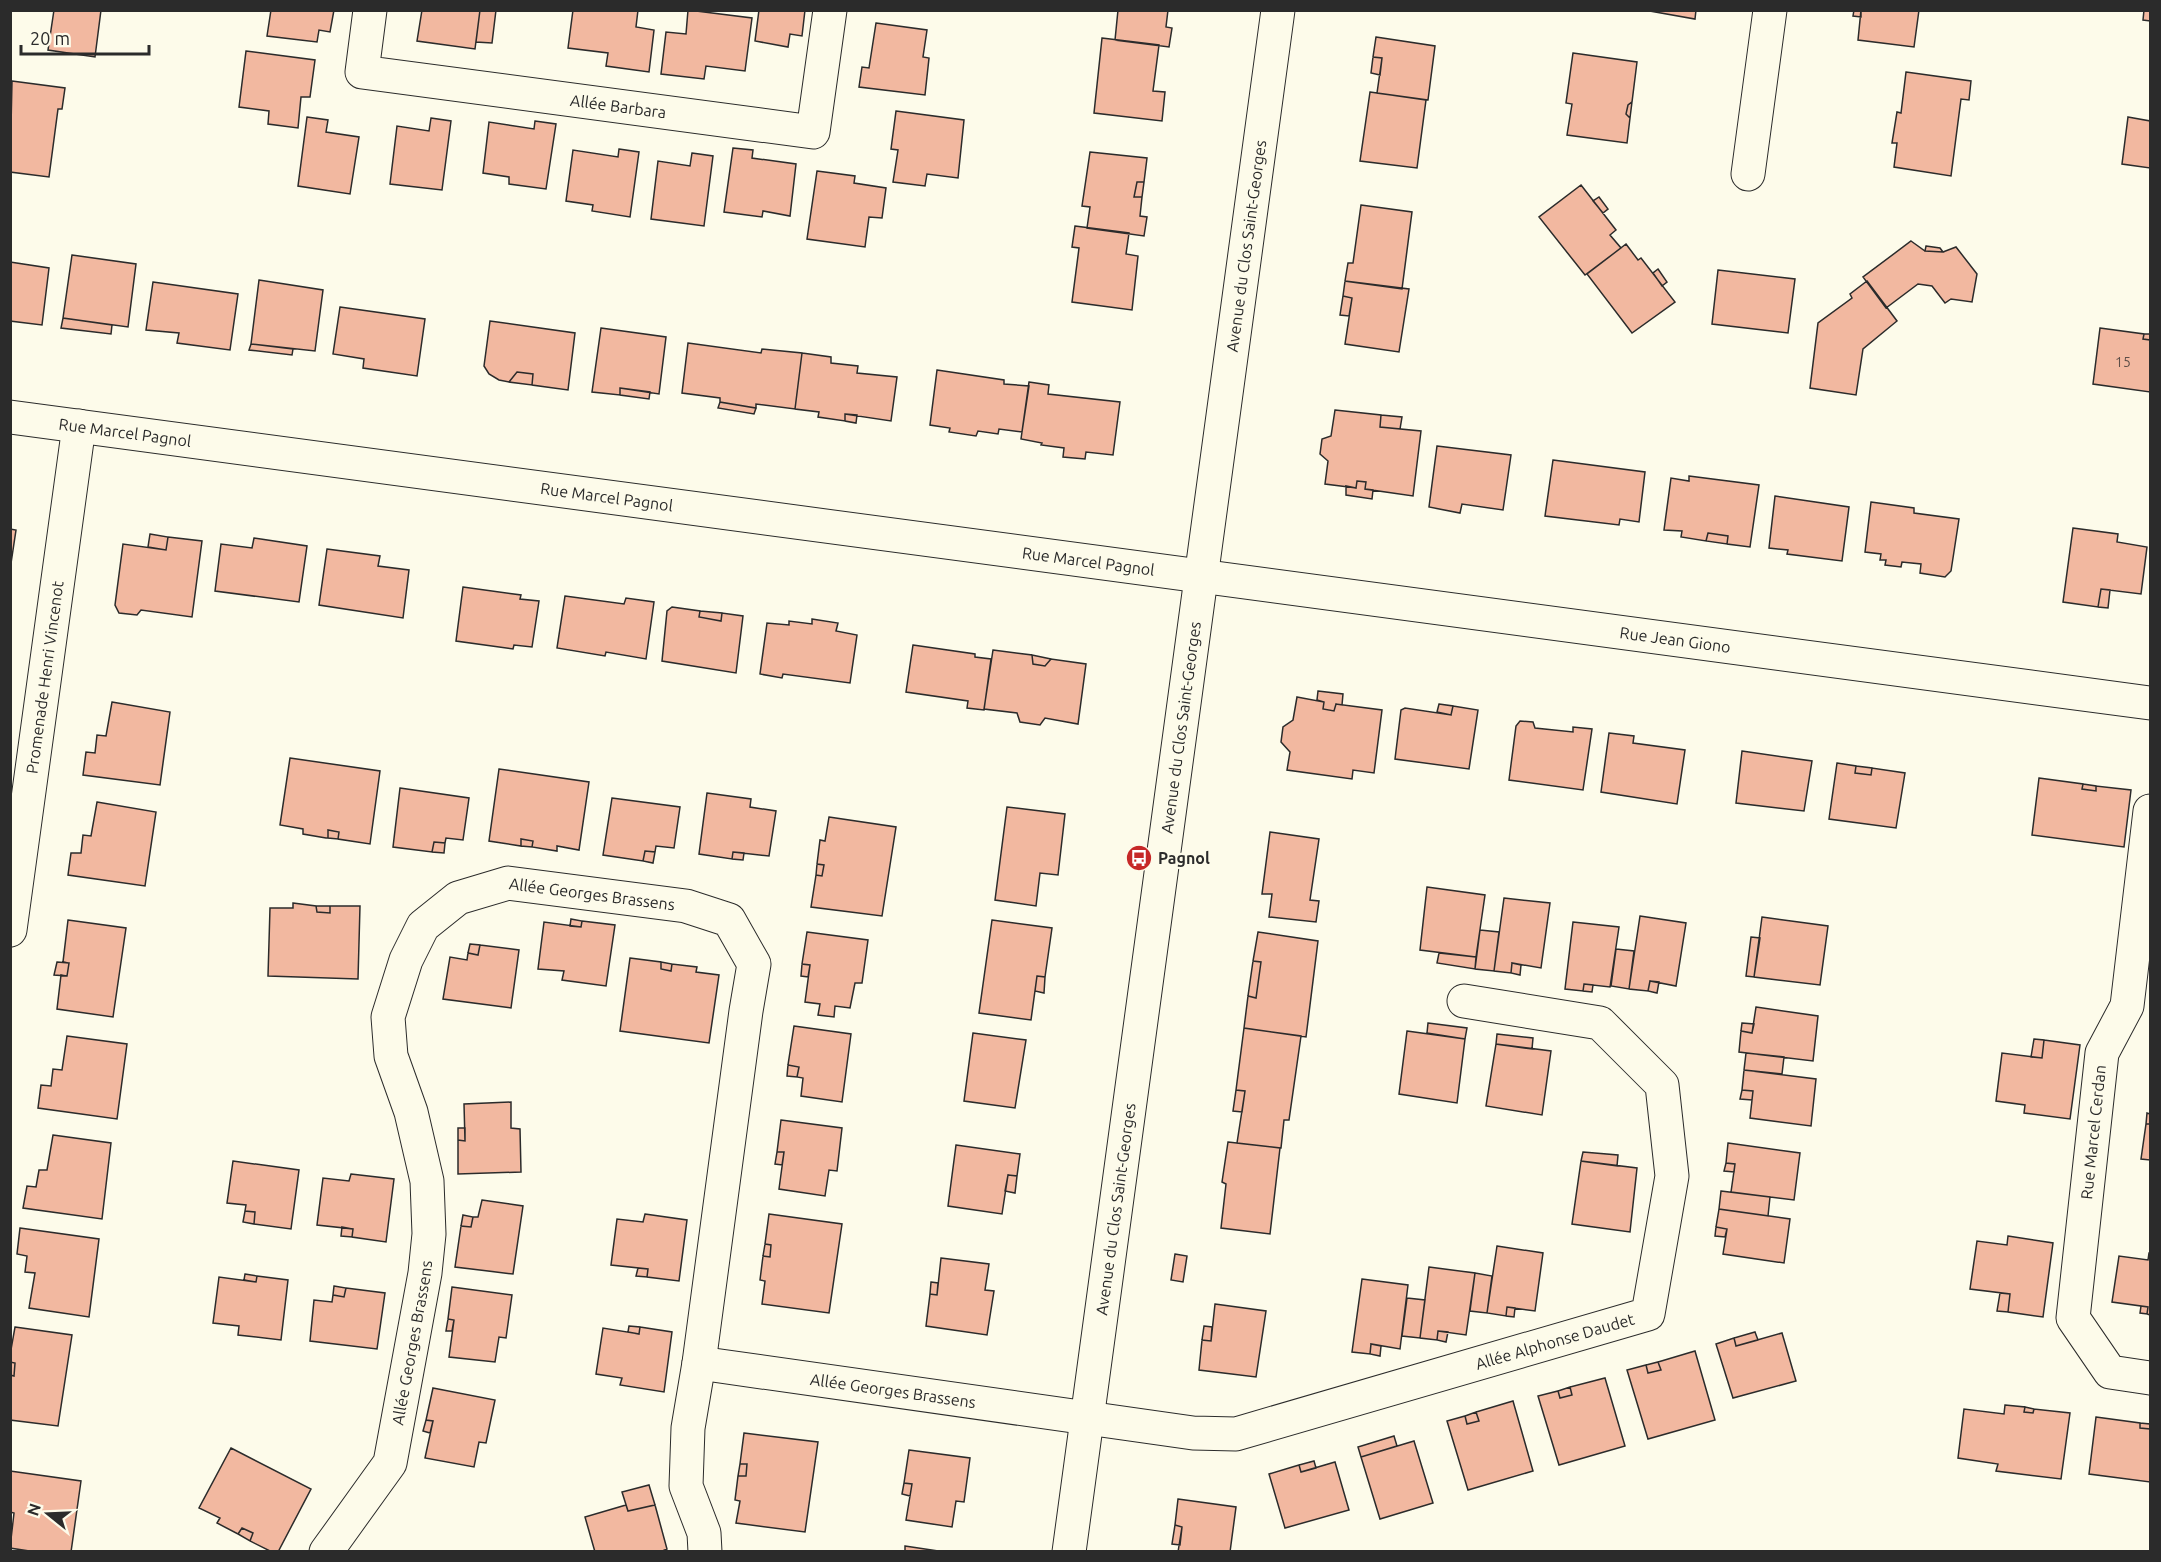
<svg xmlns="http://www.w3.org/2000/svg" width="2161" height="1562" viewBox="0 0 2161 1562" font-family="Ubuntu,sans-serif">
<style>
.building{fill:#f2b8a0;stroke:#2b2b2b;stroke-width:1.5}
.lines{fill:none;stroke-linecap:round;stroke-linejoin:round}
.minor-casing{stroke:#2b2b2b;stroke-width:35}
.minor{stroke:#fdfbea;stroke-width:33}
.labels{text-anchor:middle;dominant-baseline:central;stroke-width:4.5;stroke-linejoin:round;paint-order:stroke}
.number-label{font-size:14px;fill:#5d4e48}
.street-label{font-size:16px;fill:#2b2b2b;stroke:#fdfbea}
.poi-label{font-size:16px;font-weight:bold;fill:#2b2b2b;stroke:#fdfbea;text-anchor:start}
</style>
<rect width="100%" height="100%" fill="#fdfbea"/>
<path class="building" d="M54,10H101L95,57L48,50Z
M271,10H334L330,32L319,30L317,42L267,36Z
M422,10H480L475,49L417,41Z
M480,10H496L492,43L476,42Z
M573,10H638L636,27L654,30L649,72L606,66L608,53L568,48Z
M688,10L752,18L745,71L706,66L704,79L661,74L666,32L686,34Z
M759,10H805L802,36L790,34L788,47L755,41Z
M1118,10H1168L1166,27L1172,28L1169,47L1115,40Z
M1644,10H1696L1695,19Z
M1854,10H1861V17L1853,16Z
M1861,10H1919L1914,47L1858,40Z
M2144,10H2150V21L2143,20Z
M876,23L927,30L923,57L929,58L925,95L859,87L862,67L869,68Z
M1376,37L1435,46L1428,100L1377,93L1382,58L1373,57Z
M1102,38L1159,45L1153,91L1165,92L1162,121L1094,113Z
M246,51L315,60L310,97H301L298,128L268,124L269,111L239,107Z
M1573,53L1637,62L1632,102L1628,105L1626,114L1630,118L1627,143L1567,135L1572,104L1566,103Z
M1373,57L1382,58L1380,75L1371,73Z
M1906,72L1971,81L1969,100L1961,99L1951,176L1894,167L1897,143H1892L1897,112L1901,113Z
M12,81L65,88L62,109H58L49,177L10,172Z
M1370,92L1426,100L1417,168L1360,161Z
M1632,102L1630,118L1626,114L1628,105Z
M896,111L964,120L958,178L927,174L925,186L893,182L898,150L891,149Z
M307,117L328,120L326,132L359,137L350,194L298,186Z
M2128,117L2150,121V168L2122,164Z
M431,118L451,121L442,190L390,184L397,126L429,131Z
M535,121L556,124L546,189L509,184V177L483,173L489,122L534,129Z
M733,148L753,150L752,158L796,164L790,216L763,211L762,217L724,212Z
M619,149L639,152L630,217L592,211L593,205L566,201L573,150L618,157Z
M1090,152L1147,158L1144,182H1137L1134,197H1142L1140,216L1147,217L1144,236L1087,228L1090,207L1082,206Z
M692,153L713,156L704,226L651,219L658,161L690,166Z
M817,171L855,176L854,183L886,188L882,218L869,217L865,247L807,239Z
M1137,182H1144L1142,197H1134Z
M1581,185L1616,230L1610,235L1621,248L1585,275L1539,217Z
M1599,197L1608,209L1603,213L1593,201Z
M1361,205L1412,212L1402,289L1345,281L1348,263H1353Z
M1075,226L1129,233L1126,254L1138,256L1132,310L1072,302L1079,248L1072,247Z
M1911,241L1925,251L1943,252L1956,247L1977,274L1972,302L1951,299L1945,303L1932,286L1918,284L1886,308L1863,277Z
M1626,244L1638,260L1641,258L1675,302L1632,333L1587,274Z
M1926,246L1940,248L1943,252L1925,251Z
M72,255L136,264L128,327L63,318Z
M10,262L49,268L42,325L10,321Z
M1658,269L1667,282L1662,286L1653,273Z
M1718,270L1795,279L1788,333L1712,324Z
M259,280L323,290L315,351L251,344Z
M1345,281L1409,289L1399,352L1345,344L1352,298L1343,296Z
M1867,281L1897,321L1863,349L1856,395L1810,388L1818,323L1852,298L1850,294Z
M153,282L238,294L230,350L177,343L179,333L146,330Z
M1343,296L1352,298L1349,316L1340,315Z
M340,307L425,319L417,376L363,368L364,359L333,354Z
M63,318L112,325L111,334L61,328Z
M490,321L575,333L568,390L532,385L533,374L517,372L509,382L499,380L489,374L484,366Z
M601,328L666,337L659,394L620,388V395L592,392Z
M2100,328L2144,334L2143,339L2150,340V392L2093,384Z
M2144,334H2150V340L2143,339Z
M688,343L761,353L762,349L802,353L795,409L756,404V408L720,402V398L682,393Z
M251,344L293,349L292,355L249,350Z
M802,353L831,357V363L858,366L857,373L897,377L891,421L845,414V421L818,417L819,412L795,409Z
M937,370L1004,380V384L1029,386L1022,432L999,429L998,434L978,431L976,436L949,432L950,428L930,425Z
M517,372L533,374L532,385L509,382Z
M1029,382L1049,385L1048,394L1120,402L1113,455L1086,452L1085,459L1063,457L1064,448L1041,445L1042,443L1021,439Z
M620,388L650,392L649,399L620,395Z
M720,402L756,408L754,414L718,408Z
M1335,410L1381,415L1380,427L1421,431L1413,496L1365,489L1366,482L1357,481L1356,488L1325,484L1328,461L1320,454L1322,439L1331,436Z
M845,414L857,415L856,423L845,421Z
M1381,415L1402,417L1400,429L1380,427Z
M1437,446L1511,455L1503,510L1462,504L1460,513L1429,507Z
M1553,460L1645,472L1639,522L1620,519L1619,525L1545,516Z
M1689,476L1759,485L1750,547L1727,544L1728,536L1708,533L1706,541L1681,537L1682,531L1664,530L1671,478L1689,481Z
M1357,481L1366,482L1365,489L1373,490L1372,499L1346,495V486L1356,488Z
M1775,496L1849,507L1842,561L1787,554L1788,550L1769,548Z
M1871,502L1914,508V513L1959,519L1951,571L1945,577L1920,573L1921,564L1902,562L1901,567L1885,565L1886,560H1880L1881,554L1865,552Z
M2073,528L2118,534L2117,542L2147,547L2141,594L2101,589L2098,607L2063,602Z
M10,529L16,530L10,570Z
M1708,533L1728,536L1727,544L1706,541Z
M150,534L168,537L166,550L148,547Z
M168,537L202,541L192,617L141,610L137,615L119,613L115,605L123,544L166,550Z
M254,538L307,546L299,602L215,591L221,544L252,548Z
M327,549L380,556L378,566L409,570L403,618L319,605Z
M463,587L521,595L520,599L539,601L532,647L514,645L513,649L456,641Z
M2101,589L2110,590L2108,608L2098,607Z
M565,596L624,604L626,598L654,602L646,659L606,652L605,656L557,648Z
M672,607L700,611L699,617L721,621L722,613L743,616L736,673L662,661L667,611Z
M700,611L722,613L721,621L699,617Z
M812,619L838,623L836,631L857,635L850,683L783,674L782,678L760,674L767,623L789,625V621L812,624Z
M913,645L975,654V657L991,659L984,710L967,708L968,701L906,692Z
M993,650L1032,655L1033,664L1045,666L1051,659L1086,664L1078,724L1045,718L1040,725L1020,722L1017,713L984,709Z
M1032,655L1051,659L1045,666L1033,664Z
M1318,691L1343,694L1342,705L1336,704L1334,711L1323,709L1324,702L1317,700Z
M1297,697L1324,702L1323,709L1334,711L1336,704L1382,710L1374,773L1353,770L1352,779L1287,770L1290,752L1281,742L1283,727L1293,720Z
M112,702L170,712L160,785L83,775L86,752L95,753L97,735L106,736Z
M1439,704L1453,706L1451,715L1437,712Z
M1453,706L1478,710L1469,769L1395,759L1401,710L1405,708L1451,715Z
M1520,721L1533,722L1535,728L1573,732V727L1592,729L1583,790L1509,780L1516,726Z
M1609,733L1634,736L1633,743L1685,750L1677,804L1601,792Z
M1742,751L1812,761L1804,811L1736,803Z
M290,758L380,771L370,844L338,839L339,832L328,830V838H326L303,834V829L280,825Z
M1837,763L1856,766L1855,773L1871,775L1872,768L1905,773L1896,828L1829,819Z
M1856,766L1872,768L1871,775L1855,773Z
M499,769L589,782L579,850L557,846V851L532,847L533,841L521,839V846L489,841Z
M2039,778L2083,784L2082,789L2096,791V786L2131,790L2124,847L2032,835Z
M2083,784L2096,786V791L2082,789Z
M400,788L469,798L463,840L446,838L445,843L434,842L432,852L393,847Z
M707,793L751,799L750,807L776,811L769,856L733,852L732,859L699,854Z
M612,798L680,807L674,848L656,846L655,852L645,851L643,861L603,855Z
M97,802L156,812L145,886L68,875L71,853H81L83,835L91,836Z
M1007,807L1065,814L1058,875L1040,873L1036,906L995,900Z
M829,817L896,827L882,916L811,907L816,875L822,876L824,865L817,864L820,840L825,841Z
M328,830L339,832L338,839L328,838Z
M1270,832L1319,839L1310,900L1319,901L1316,922L1269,917L1272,894H1262Z
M521,839L533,841L532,847L521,846Z
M434,842L445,843L444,853L432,852Z
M645,851L655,852L653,863L643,861Z
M733,852L744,853L743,860L732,859Z
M817,864L824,865L822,876L816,875Z
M1427,887L1485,895L1476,957L1420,950Z
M1504,898L1550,903L1541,968L1512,963L1511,973L1494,971Z
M293,903L316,906L317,912L330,913V906H360L358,979L268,976L270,908H293Z
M316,906H330V913L317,912Z
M1640,916L1686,923L1676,986L1650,981L1648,991L1629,989Z
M1762,917L1828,926L1820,985L1754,977Z
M571,919L582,921L581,927L570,926Z
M68,920L126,928L113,1017L57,1009L61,975L67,976L69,963L63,962Z
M992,920L1052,928L1045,977L1037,976L1031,1020L979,1013Z
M582,921L615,925L606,986L562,980L564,971L538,969L544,922L581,927Z
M1573,922L1619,927L1610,987L1584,984L1583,991L1565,989Z
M1480,930L1499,932L1494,971L1475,969Z
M807,932L868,940L862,983H855L850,1008L835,1006L834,1017L818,1015L820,1004L805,1002L810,965L802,964Z
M1258,932L1318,941L1306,1037L1244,1028L1248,996L1256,998L1261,962L1253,961Z
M1751,937L1760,938L1754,977L1746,976Z
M470,944L480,945L478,955L468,953Z
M480,945L519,950L511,1008L443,999L450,957L467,960L468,953L478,955Z
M1616,949L1634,951L1629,989L1611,986Z
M1439,953L1476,957L1475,969L1437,963Z
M630,958L661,962V969L671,971L672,964L697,967L696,972L719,975L709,1043L620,1031Z
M1253,961L1261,962L1256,998L1248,996Z
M57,962L69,963L67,976L54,975Z
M661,962L672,964L671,971L661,969Z
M1512,963L1521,965L1520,975L1511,973Z
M802,964L810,965L808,977L801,976Z
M1037,976L1045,977L1044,993L1035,991Z
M1650,981L1659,982L1657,993L1648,991Z
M1584,984L1593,985L1592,992L1583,991Z
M1756,1007L1818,1016L1813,1061L1739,1052L1741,1031L1752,1033Z
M1428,1023L1467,1028L1465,1039L1427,1033Z
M1742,1023L1754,1024L1752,1033L1741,1031Z
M794,1026L851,1034L842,1102L801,1096L803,1078L797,1077L799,1067L788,1065Z
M1244,1028L1301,1036L1289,1120H1284L1281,1148L1237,1143L1245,1091L1236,1090Z
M1407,1031L1465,1039L1457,1103L1399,1094Z
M973,1033L1026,1040L1015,1108L964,1101Z
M1497,1034L1533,1038L1532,1049L1496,1044Z
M67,1036L127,1044L117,1119L38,1108L41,1085L51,1086L53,1069L62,1070Z
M2034,1039L2044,1040L2042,1058L2031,1057Z
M2044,1040L2080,1045L2070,1119L2024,1113L2025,1105L1996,1101L2002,1053L2042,1058Z
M1496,1044L1551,1051L1542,1115L1486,1106Z
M1746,1053L1784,1057L1782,1074L1744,1070Z
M788,1065L799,1067L797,1077L787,1076Z
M1744,1070L1816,1079L1811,1126L1750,1118L1753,1091L1742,1090Z
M1236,1090L1245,1091L1242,1112L1233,1111Z
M1742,1090L1753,1091L1752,1100L1740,1099Z
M511,1102V1128L520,1129L521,1172L458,1174V1140L465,1141L464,1104Z
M2147,1113L2150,1114V1124H2146Z
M781,1120L842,1128L837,1171L829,1170L825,1196L779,1189L784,1152H777Z
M2146,1124H2150V1160L2141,1159Z
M458,1128H465V1141L458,1140Z
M53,1135L111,1143L102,1219L23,1208L27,1186L36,1187L39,1170H47Z
M1228,1142L1280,1148L1270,1234L1221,1228L1226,1184L1222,1182Z
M1728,1143L1800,1153L1794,1200L1731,1192L1735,1164L1726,1163Z
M956,1145L1020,1154L1017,1176L1008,1175L1002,1214L948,1206Z
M777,1152H784L782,1165L775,1164Z
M1583,1152L1618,1155L1617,1166L1581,1161Z
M233,1161L299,1170L291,1229L254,1224L255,1212L245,1211L246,1205L227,1203Z
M1581,1161L1637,1168L1630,1232L1572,1224Z
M1726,1163L1735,1164L1734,1172L1724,1171Z
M351,1174L394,1179L386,1242L352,1237L353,1229L317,1225L323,1178L349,1181Z
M1008,1175L1017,1176L1015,1193L1005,1191Z
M1721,1191L1770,1197L1768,1216L1719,1209Z
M482,1200L523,1206L513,1274L455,1267L461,1226L471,1227L473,1217H478Z
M1719,1209L1790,1219L1784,1263L1723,1254L1727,1229L1716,1227Z
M245,1211L255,1212L254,1224L243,1222Z
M645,1214L687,1220L679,1281L647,1277L648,1269L611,1265L617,1219L643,1222Z
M769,1214L842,1224L829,1313L762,1304L765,1281L760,1280L763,1256L770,1257L771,1245L765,1244Z
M463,1215L473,1217L471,1227L461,1226Z
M342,1227L353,1229L352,1237L341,1236Z
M1716,1227L1727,1229L1725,1237L1715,1236Z
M20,1228L99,1239L89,1317L29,1308L35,1273L25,1272L27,1256L17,1254Z
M2008,1236L2053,1243L2043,1317L2008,1312L2010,1294L1970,1289L1977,1241L2007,1245Z
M765,1244L771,1245L770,1257L763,1256Z
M1497,1246L1543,1253L1535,1311L1507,1307L1506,1316L1487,1313Z
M2149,1253H2150V1315L2147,1314L2148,1307L2112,1302L2119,1256L2148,1260Z
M1175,1254L1187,1256L1183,1282L1171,1280Z
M941,1258L989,1264L985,1290L994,1291L987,1335L926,1326L930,1294L937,1295Z
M1429,1267L1475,1273L1466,1335L1438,1331L1437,1340L1420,1338Z
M638,1268L648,1269L647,1277L636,1276Z
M1475,1273L1492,1276L1487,1313L1470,1311Z
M245,1274L257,1276L256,1282L244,1280Z
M257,1276L288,1280L281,1340L238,1335L239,1326L213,1323L219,1277L256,1282Z
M1362,1279L1408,1285L1400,1349L1371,1344L1370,1354L1352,1352Z
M931,1282L938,1283L937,1295L930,1294Z
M334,1286L346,1288L344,1297L333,1295Z
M452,1287L512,1295L506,1338L499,1337L495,1362L449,1357L454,1320L448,1319Z
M346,1288L385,1293L377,1349L310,1341L314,1300L332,1302L333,1295L344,1297Z
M2000,1293L2010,1294L2008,1312L1997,1311Z
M1407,1298L1425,1300L1420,1338L1402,1336Z
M1215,1304L1266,1311L1256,1377L1199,1370L1202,1340L1211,1341Z
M2141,1306L2148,1307L2147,1314L2140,1313Z
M1507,1307L1515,1308L1514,1317L1506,1316Z
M448,1319L454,1320L452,1331H446Z
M629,1326L640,1327L639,1334L628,1332Z
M1204,1326L1212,1327L1211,1341L1202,1340Z
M15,1327L72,1335L58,1426L10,1420V1375L14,1376L15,1363L10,1362V1355Z
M640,1327L672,1332L664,1392L620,1385L622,1378L596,1374L603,1328L639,1334Z
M1438,1331L1448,1332L1446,1342L1437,1340Z
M1755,1332L1758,1340L1736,1346L1734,1338Z
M1782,1333L1796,1381L1733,1398L1716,1344L1734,1338L1736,1346Z
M1371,1344L1381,1346L1380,1356L1370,1354Z
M1695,1351L1715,1420L1648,1439L1627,1370L1646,1365L1648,1373L1661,1370L1658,1362Z
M10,1362L15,1363L14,1376L10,1375Z
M1658,1362L1661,1370L1648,1373L1646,1365Z
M1605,1378L1625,1446L1559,1465L1538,1396L1558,1391L1560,1398L1572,1395L1570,1387Z
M1570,1387L1572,1395L1560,1398L1558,1391Z
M433,1388L495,1400L486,1443L479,1442L474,1467L425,1458L433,1421L426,1420Z
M1513,1401L1533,1471L1468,1490L1447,1421L1465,1416L1467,1424L1479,1421L1476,1412Z
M2005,1405L2025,1407L2024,1412L2033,1413L2034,1409L2070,1413L2061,1479L1996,1471L1998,1464L1958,1458L1964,1409L2004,1414Z
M2025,1407L2034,1409L2033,1413L2024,1412Z
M1476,1412L1479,1421L1467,1424L1465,1416Z
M2096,1417L2140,1423V1428L2150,1429V1482L2089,1474Z
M426,1420L433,1421L430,1433L423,1431Z
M2140,1423L2150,1424V1429L2140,1428Z
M744,1433L818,1442L805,1532L736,1523L740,1501L735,1500L738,1476H746L747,1464H740Z
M1394,1436L1397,1446L1361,1457L1358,1447Z
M1414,1441L1433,1503L1380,1519L1361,1457Z
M231,1448L311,1489L278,1552H272L250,1541L253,1533L242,1528L238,1534L217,1523L220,1518L199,1508Z
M909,1450L970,1458L964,1502L956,1501L952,1527L906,1520L912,1484L904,1483Z
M1314,1461L1316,1468L1301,1472L1299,1465Z
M1335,1462L1349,1510L1285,1528L1269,1474L1299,1465L1301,1472Z
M740,1464H747L746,1476H738Z
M10,1471L81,1481L71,1552H36L10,1548L14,1513L10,1512Z
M904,1483L912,1484L910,1496L902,1494Z
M649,1485L655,1505L628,1511L622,1492Z
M1178,1499L1236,1507L1230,1552H1178L1182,1527L1175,1525Z
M626,1505L628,1511L655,1505L667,1549L660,1552H595L585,1517Z
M1175,1525L1182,1527L1180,1545L1172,1544Z
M242,1528L253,1533L250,1541L238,1534Z
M905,1546L945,1552H905Z"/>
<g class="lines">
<g class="minor-casing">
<g id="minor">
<path id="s1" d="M370,10L362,72L813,132L830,10"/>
<path d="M1748,174L1770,10"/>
<path id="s2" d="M10,417L2150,703"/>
<path d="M2150,811L2127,1006L2102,1053L2073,1318L2110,1372L2150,1378"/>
<path id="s3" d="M10,930L79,426"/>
<path id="s4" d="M699,1363L1193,1433L1236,1434L1648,1314L1672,1176L1662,1085L1600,1023L1464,1001"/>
<path id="s5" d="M326,1552L390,1463L425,1273L429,1234L427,1181L411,1112L391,1056L388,1017L406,960L423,926L458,898L508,883L686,906L729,920L754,964L746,1011L699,1363L688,1428L686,1486L704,1533L705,1552"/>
<path id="s6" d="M1069,1552L1278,10"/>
</g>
</g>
<use href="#minor" class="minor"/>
</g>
<defs>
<g id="bus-disc" transform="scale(1.35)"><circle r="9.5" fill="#c62828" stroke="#fdfbea"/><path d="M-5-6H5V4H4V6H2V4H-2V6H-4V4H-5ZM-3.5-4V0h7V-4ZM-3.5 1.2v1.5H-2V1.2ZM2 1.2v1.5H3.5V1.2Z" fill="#fff"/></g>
</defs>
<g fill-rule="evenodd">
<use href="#bus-disc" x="1139" y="858"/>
</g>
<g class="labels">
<g class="number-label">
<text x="2123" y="362">15</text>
</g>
<g class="street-label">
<text stroke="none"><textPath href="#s1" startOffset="321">Allée Barbara</textPath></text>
<text stroke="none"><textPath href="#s6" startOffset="1318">Avenue du Clos Saint-Georges</textPath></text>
<text stroke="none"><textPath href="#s2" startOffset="116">Rue Marcel Pagnol</textPath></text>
<text stroke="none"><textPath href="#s2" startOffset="602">Rue Marcel Pagnol</textPath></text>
<text stroke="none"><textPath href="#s2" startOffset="1088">Rue Marcel Pagnol</textPath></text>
<text stroke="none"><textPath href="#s2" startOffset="1680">Rue Jean Giono</textPath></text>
<text stroke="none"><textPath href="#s3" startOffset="255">Promenade Henri Vincenot</textPath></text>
<text stroke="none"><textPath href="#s6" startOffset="832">Avenue du Clos Saint-Georges</textPath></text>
<text stroke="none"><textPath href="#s5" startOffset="844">Allée Georges Brassens</textPath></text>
<text transform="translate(2093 1132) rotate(-84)">Rue Marcel Cerdan</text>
<text stroke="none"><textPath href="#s6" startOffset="346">Avenue du Clos Saint-Georges</textPath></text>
<text stroke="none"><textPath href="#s4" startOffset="874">Allée Alphonse Daudet</textPath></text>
<text stroke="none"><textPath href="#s5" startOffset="232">Allée Georges Brassens</textPath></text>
<text stroke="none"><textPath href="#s4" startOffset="196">Allée Georges Brassens</textPath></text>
</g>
<g class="poi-label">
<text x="1158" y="858">Pagnol</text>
</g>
</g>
<rect width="2161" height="1562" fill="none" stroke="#2b2b2b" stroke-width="24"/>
<g transform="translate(48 1514) rotate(288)" stroke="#fdfbea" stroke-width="4.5" paint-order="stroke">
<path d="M0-4.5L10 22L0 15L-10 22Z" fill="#2b2b2b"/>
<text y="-9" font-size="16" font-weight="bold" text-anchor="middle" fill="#2b2b2b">N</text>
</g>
<path d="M21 45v9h128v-9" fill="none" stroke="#2b2b2b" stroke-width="3"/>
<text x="30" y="45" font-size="18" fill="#2b2b2b" stroke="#fdfbea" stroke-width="4.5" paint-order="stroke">20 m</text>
</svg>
